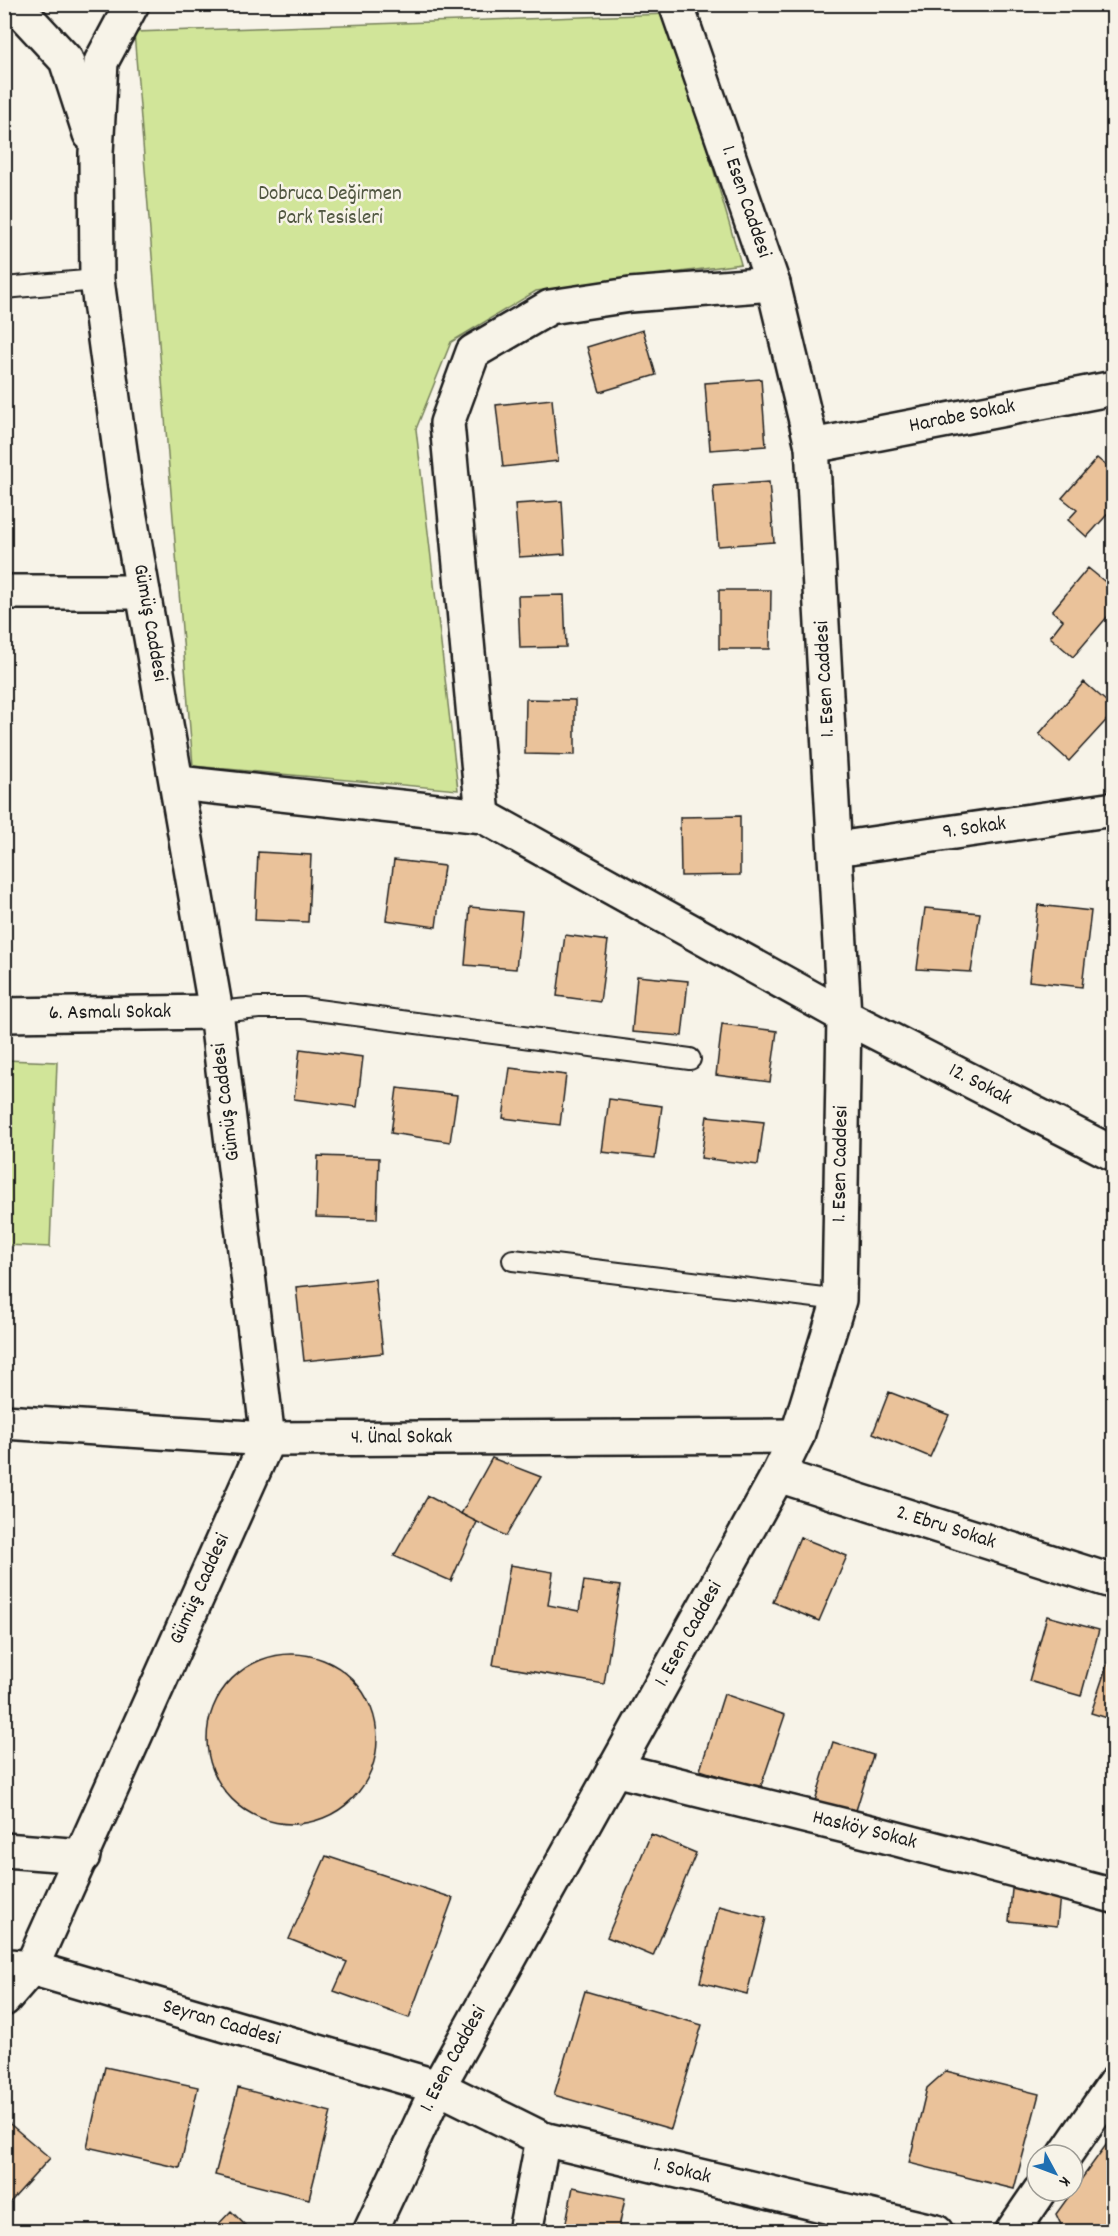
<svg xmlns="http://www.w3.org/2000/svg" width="1118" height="2236" viewBox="0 0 1118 2236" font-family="Dekko,sans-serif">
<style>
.green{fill:#d1e599;stroke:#76805a;stroke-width:1.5}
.building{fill:#eac29a;stroke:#1c1c1c;stroke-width:1.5}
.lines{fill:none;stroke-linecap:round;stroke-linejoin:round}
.lane-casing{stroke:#1c1c1c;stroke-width:24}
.street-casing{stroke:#1c1c1c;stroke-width:38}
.secondary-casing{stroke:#1c1c1c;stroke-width:38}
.lane{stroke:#f7f3e8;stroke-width:20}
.street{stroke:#f7f3e8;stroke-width:33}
.secondary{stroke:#f7f3e8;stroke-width:33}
.labels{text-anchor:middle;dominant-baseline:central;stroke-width:5;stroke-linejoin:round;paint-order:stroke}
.park-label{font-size:21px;fill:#525842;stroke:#f7f3e8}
.street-label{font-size:21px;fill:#1c1c1c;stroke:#f7f3e8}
</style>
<rect width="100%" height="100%" fill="#f7f3e8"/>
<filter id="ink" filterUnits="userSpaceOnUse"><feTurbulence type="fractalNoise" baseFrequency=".0167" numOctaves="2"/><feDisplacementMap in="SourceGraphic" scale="12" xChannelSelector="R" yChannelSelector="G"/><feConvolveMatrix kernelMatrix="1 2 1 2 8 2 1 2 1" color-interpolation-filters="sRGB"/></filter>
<g filter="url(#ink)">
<path class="green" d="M668,14L741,264L536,291L451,342L416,429L458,790L193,766L134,32Z
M5,1060L57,1062L50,1247L5,1245Z"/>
<path class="building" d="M643,330L656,375L600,392L587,347Z
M761,379L766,446L710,450L705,383Z
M552,399L558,461L503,467L496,405Z
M1097,458L1114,472V507L1087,537L1068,520L1077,510L1062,498Z
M769,482L774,542L718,546L713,486Z
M562,501L565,554L519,557L515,504Z
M1088,568L1114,589V609L1073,657L1050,637L1063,620L1052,611Z
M719,590H771L770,649H719Z
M564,595L566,647L520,648L518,596Z
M1084,682L1114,708V712L1069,761L1039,734Z
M526,699L575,700V755L525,754Z
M740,816V875L681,876L680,817Z
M258,852L311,855L308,922L255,920Z
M394,860L444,866L436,927L386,920Z
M1038,905L1091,911L1082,987L1029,981Z
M470,907L522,912L516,969L465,965Z
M925,908L980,913L971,972L917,969Z
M565,935L608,941L600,1002L557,996Z
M637,976L688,981L682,1036L632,1032Z
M722,1024L777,1031L770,1082L716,1075Z
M300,1049L363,1057L357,1107L294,1099Z
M510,1068L566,1075L560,1125L503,1118Z
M397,1088L457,1095L450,1142L391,1133Z
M609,1099L662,1106L655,1158L602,1152Z
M707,1116L764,1122L758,1165L701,1158Z
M318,1156L379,1158L377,1219L316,1217Z
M375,1279L383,1353L304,1361L296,1287Z
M889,1392L949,1415L930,1457L873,1433Z
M492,1458L541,1477L506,1536L461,1514Z
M428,1496L477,1522L451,1581L394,1556Z
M800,1537L847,1556L819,1621L773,1602Z
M510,1565L553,1572L548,1605L579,1611L584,1581L620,1586L604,1684L493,1665Z
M1047,1616L1099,1630L1081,1696L1029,1681Z
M1114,1644V1720L1091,1713Z
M207 1739a85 85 0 1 1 170 0a85 85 0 1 1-170 0Z
M724,1694L785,1715L760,1789L700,1770Z
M833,1742L873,1755L854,1817L814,1804Z
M651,1834L696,1853L653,1956L607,1937Z
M326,1856L453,1898L409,2018L334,1991L347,1962L289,1939Z
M1013,1879L1061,1883L1057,1926L1009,1921Z
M719,1906L766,1918L747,1994L700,1982Z
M585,1991L702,2025L671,2129L554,2095Z
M105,2067L198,2087L180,2168L87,2147Z
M946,2071L1039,2094L1014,2189L909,2163L927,2088Z
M238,2088L331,2112L309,2199L215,2175Z
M4,2119L50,2158L4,2209Z
M1114,2134V2232H1069L1063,2229L1056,2214Z
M573,2187L625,2198L618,2232H564Z
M231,2211L252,2232H211Z"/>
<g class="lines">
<g class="lane-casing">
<path id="lane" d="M4,288L97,280
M216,1012L259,1008H302L690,1059
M513,1260L839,1300"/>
</g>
<g class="street-casing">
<g id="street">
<path id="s1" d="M812,446L1114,388"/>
<path d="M4,592H143"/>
<path id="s2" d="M178,783L483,816L844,1016L1114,1154"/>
<path d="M483,816L447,423L473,352L550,307L630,295L773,284"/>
<path id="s3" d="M836,849L1114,809"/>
<path id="s4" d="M4,1015L216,1012"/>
<path id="s5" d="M4,1422L268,1439L797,1436"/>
<path id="s6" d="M778,1475L1114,1582"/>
<path id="s7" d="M614,1769L874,1833L1114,1896"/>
<path d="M4,1850L83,1856"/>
<path d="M1065,2155L1114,2084"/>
<path d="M1012,2232L1040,2191"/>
</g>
</g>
<g class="secondary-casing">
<g id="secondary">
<path d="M14,4L66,60L90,134"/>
<path id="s8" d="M9,1966L31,1968L438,2087L543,2139L936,2232"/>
<path id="s9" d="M4,1999L31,1968L268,1439L216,1012L125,488L97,280L96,153L101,62L132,4"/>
<path id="s10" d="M370,2232L438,2087L778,1475L797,1436L839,1300L844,1016L812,446L773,284L676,4"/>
<path d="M525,2232L543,2139"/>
</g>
</g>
<use href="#lane" class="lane"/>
<use href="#street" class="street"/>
<use href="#secondary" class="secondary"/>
</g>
</g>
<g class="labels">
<g class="park-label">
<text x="330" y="195">Dobruca Değirmen<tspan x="330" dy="24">Park Tesisleri</tspan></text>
</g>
<g class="street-label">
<text transform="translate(745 202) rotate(71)">1. Esen Caddesi</text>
<text stroke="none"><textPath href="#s1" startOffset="153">Harabe Sokak</textPath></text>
<text transform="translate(149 623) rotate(80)">Gümüş Caddesi</text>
<text transform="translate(826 679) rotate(-93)">1. Esen Caddesi</text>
<text stroke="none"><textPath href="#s3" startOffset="140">9. Sokak</textPath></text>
<text stroke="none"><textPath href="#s4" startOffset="106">6. Asmalı Sokak</textPath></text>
<text stroke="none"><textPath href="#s2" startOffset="872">12. Sokak</textPath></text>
<text transform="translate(227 1102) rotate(-97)">Gümüş Caddesi</text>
<text stroke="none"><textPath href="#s10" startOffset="1182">1. Esen Caddesi</textPath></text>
<text stroke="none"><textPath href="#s5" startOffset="398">4. Ünal Sokak</textPath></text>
<text stroke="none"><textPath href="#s6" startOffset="176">2. Ebru Sokak</textPath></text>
<text stroke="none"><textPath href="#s9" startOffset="456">Gümüş Caddesi</textPath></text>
<text stroke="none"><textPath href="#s10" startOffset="678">1. Esen Caddesi</textPath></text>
<text stroke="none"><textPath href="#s7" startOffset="258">Hasköy Sokak</textPath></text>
<text stroke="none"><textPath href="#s8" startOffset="220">Seyran Caddesi</textPath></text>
<text stroke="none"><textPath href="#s10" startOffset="192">1. Esen Caddesi</textPath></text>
<text stroke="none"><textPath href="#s8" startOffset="706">1. Sokak</textPath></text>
</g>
</g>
<rect width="1118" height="2236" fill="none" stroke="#f7f3e8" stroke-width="24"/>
<rect x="12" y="12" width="1094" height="2212" fill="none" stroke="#1c1c1c" stroke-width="2" filter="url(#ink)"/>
<g transform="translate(1055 2173) rotate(131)"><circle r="28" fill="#f7f3e8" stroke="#9f9d96" stroke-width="1.5"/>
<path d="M0-4.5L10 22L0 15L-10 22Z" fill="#1f6fb2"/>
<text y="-9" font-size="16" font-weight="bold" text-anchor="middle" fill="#1c1c1c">K</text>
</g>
</svg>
